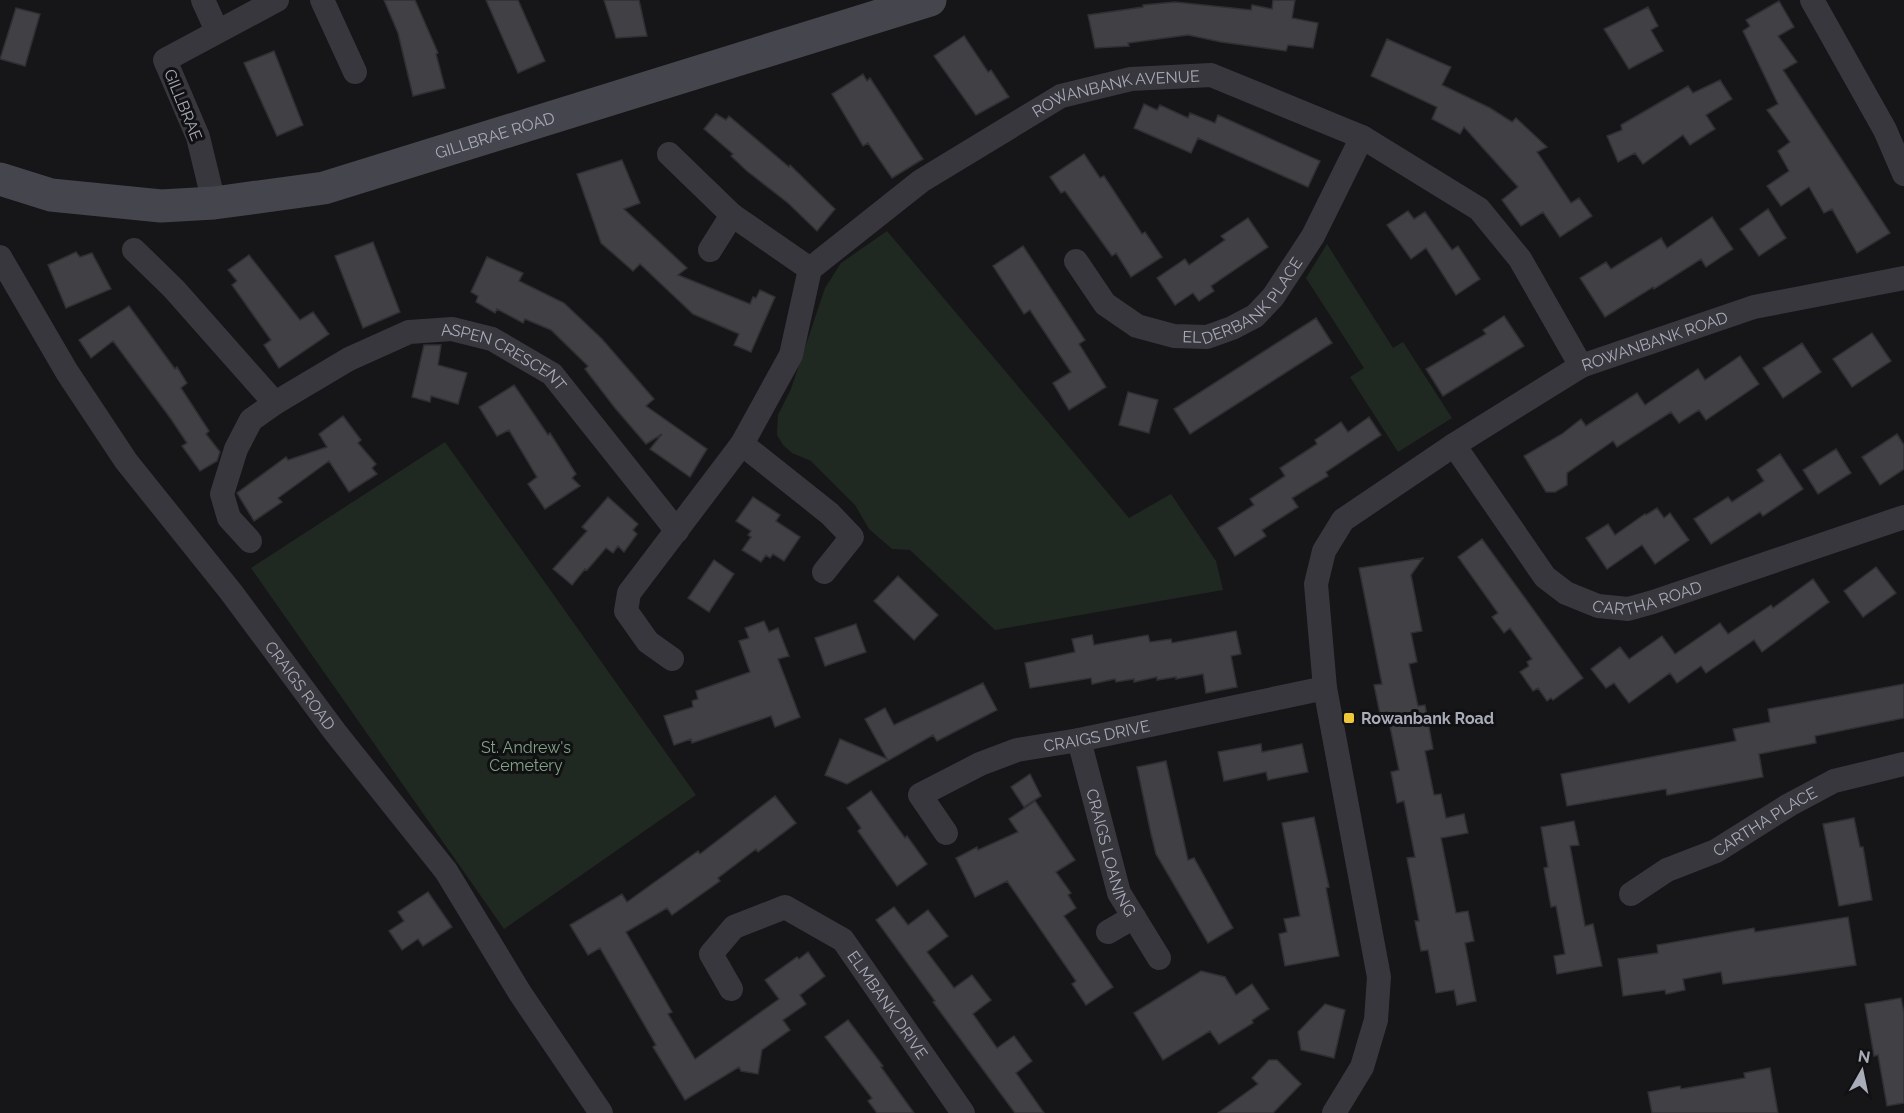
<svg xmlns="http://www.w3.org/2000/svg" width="1904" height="1113" viewBox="0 0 1904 1113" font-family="Raleway,sans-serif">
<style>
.green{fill:#202822}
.building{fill:#404045;stroke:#303034;stroke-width:1.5}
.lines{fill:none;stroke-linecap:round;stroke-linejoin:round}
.street{stroke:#37373d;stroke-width:24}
.secondary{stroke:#45464d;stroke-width:33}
.poi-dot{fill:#eec638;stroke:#111113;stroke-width:2}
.labels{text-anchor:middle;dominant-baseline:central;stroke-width:6;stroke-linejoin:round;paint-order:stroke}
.street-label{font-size:16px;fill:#a8abb8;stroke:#111113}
.poi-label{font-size:16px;font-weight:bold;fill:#a8abb8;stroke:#111113;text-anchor:start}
.park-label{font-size:16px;fill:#80a286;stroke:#111113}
</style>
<rect width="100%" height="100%" fill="#161618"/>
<path class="green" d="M887,231L1129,518L1171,494L1216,561L1223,590L995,630L910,550L892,549L869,529L855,505L811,461L792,453L783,445L777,435L778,415L791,389L825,288L841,263Z
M1327,244L1393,348L1403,342L1452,418L1398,452L1350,377L1364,368L1306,278Z
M445,442L696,795L504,929L251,568Z"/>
<path class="building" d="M384,0H415L438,53L436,54L445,88L413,96L398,33Z
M486,0H518L545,61L518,73Z
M604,0H639L647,36L616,38Z
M1273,0H1295L1292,18L1318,23L1313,48L1288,45L1286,51L1221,42L1188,35L1128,43L1129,46L1095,48L1088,15L1143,7V5L1175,2L1251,10L1252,5L1272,9Z
M1779,1L1794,27L1778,36L1797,62L1783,70L1890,233L1857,253L1832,209L1824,213L1809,187L1781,206L1767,186L1789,171L1778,151L1790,142L1767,110L1778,104L1743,31L1750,26L1746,20Z
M1648,7L1658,26L1651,30L1663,51L1629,69L1604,29Z
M16,8L40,14L25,66L0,59Z
M964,36L988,72L991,70L1009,97L976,115L934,56Z
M1387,39L1451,67L1442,85L1490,108L1512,122L1516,118L1547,147L1537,152L1571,203L1579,198L1592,216L1560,237L1543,212L1521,226L1502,200L1518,187L1464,127L1460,134L1432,119L1437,107L1371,76Z
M274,51L303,125L277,136L244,63Z
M863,74L867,81L870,78L923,159L892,178L868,143L863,146L832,94Z
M1720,80L1732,99L1706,115L1715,129L1690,145L1683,135L1643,164L1635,153L1618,162L1607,136L1622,130L1621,125L1688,86L1693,93Z
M1144,104L1157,110L1160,105L1188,118L1190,113L1215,123L1218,115L1320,161L1308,187L1198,138L1191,153L1134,128Z
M716,114L726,120L729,116L789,167L790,165L835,209L817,231L788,203L747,171L731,156L733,154L704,129Z
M1084,154L1100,178L1104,176L1142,234L1145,232L1162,257L1131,277L1116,253L1112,256L1065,191L1061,193L1050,177Z
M622,160L640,203L624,209L687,268L678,275L750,304L753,297L756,298L760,290L775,297L751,352L734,345L739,334L693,314L640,264L633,271L601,243L577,174Z
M1768,209L1786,238L1759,256L1740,229Z
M1408,211L1414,219L1425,212L1452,250L1458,246L1480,279L1456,295L1426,248L1411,259L1387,225Z
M1712,217L1733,249L1706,267L1701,259L1654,289L1653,287L1605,317L1580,278L1606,262L1611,269L1661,238L1667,248Z
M1248,218L1268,247L1211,286L1214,291L1199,301L1193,293L1175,305L1157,278L1185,259L1189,265L1225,240L1221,236Z
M373,242L400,312L363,328L335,256Z
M1023,246L1085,340L1079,344L1106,387L1069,410L1053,383L1071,372L1030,310L1024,314L993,266Z
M76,252L80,257L92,253L111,289L66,308L48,265Z
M249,255L300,320L313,312L329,334L279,368L264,345L271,340L232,285L237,281L228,270Z
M487,257L523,273L519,281L564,303L602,339L654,399L646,406L707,449L690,477L650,449L662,434L646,444L615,408L585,369L588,366L551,330L525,319L523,323L497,309L495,313L476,302L478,296L471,292Z
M129,306L175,369L177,367L187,383L181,388L209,431L206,434L220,452L217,461L200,471L182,446L187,443L171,419L113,341L91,358L79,340Z
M1504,316L1524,346L1443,396L1426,369L1486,334L1483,330Z
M1316,318L1332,343L1190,434L1174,409Z
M1872,333L1891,361L1852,387L1833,359Z
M1802,343L1821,372L1783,398L1763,368Z
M424,345H441L438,365L467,373L458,404L431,396L430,402L412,397Z
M1740,356L1759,384L1706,420L1699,410L1679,423L1671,412L1617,447L1613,441L1567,473V485L1555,492H1546L1524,456L1562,434L1581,419L1586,426L1637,393L1645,405L1698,369L1705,380Z
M514,385L548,435L550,433L576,474L572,478L580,486L545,509L528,484L537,477L509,430L497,436L479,407Z
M1128,392L1158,400L1149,433L1119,425Z
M343,416L361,440L358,443L376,464L372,468L377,474L349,492L329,461L278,498L282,502L254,521L237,493L286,457L288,460L327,447L319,434Z
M1369,417L1381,435L1326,472L1328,476L1292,498L1298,507L1262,530L1266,536L1235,556L1218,528L1254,505L1250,499L1285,476L1280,468L1317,444L1315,440L1341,422L1348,432Z
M1897,434L1904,445V469L1880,485L1862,457Z
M1836,449L1851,473L1818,494L1803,470Z
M1780,454L1803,489L1763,516L1760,512L1711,544L1694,519L1728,497L1732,502L1764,481L1757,470Z
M608,497L638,524L633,530L637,534L624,552L618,546L613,553L606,548L587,570L585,569L572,585L553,569L587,531L582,527Z
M753,497L780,515L776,521L800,537L784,561L773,554L770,558L766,555L761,562L742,550L751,537L748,535L751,531L736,521Z
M1657,508L1664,518L1670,513L1689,540L1655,564L1642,545L1607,569L1586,538L1608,524L1615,535L1645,514L1646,515Z
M1482,539L1583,678L1553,700L1551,698L1547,701L1538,688L1533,691L1520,672L1529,666L1527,662L1532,659L1510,628L1504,633L1492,617L1498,613L1458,557Z
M1423,558L1411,575L1422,631L1411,633L1417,662L1409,664L1418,706L1425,705L1433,749L1425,751L1434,795L1441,794L1446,818L1464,814L1468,833L1441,838L1456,913L1468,911L1474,941L1465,943L1476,1001L1457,1005L1454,990L1436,993L1428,950L1421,951L1415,921H1419L1407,858L1415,857L1404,801L1397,803L1391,772L1399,770L1387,712L1380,714L1374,685L1382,684L1359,568Z
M714,560L734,574L709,612L688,598Z
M1876,567L1896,593L1863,617L1844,591Z
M898,576L938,615L914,640L874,601Z
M1813,579L1829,602L1762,652L1754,640L1706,673L1701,666L1677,683L1670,673L1629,703L1614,683L1606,688L1591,669L1620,647L1629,659L1662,636L1675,654L1720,623L1728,634L1771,605L1773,608Z
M764,621L769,632L778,628L789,656L778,659L800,717L775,727L771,716L692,743L691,739L674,745L664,716L693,707L692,701L698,699L696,691L750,672L739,641L749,638L745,628Z
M856,624L866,652L825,666L815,638Z
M1236,631L1241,654L1231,656L1237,687L1206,693L1203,674L1176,679V677L1157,680V677L1134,682V679L1116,682L1115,679L1092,684L1091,678L1030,688L1025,663L1075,652L1072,639L1092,635L1094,645L1148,635L1150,642L1171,639L1172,643Z
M983,683L997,710L937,741L933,735L847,784L825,775L840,739L887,759L865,719L885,708L894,725Z
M1904,684V718L1815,736L1816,743L1759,754L1763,777L1667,795L1666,789L1567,806L1561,774L1736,741L1733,729L1770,722L1768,709Z
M1261,744L1262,752L1302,744L1308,772L1268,780L1266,772L1224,781L1218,752Z
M1166,761L1188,860L1194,858L1233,928L1208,943L1156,854L1151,834L1137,767Z
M1030,774L1041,796L1024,807L1011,787Z
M871,791L905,838L907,836L927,864L897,886L858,831L861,828L847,808Z
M775,796L796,823L758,852L756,849L718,878L720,881L672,915L667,908L626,932L672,1012L668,1014L695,1059L779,999L765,980L797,957L799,959L808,952L825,976L800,995L806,1004L783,1020L790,1030L762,1050L758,1074L741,1071L739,1067L685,1100L653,1047L656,1045L600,948L588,955L570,925L622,894L627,902L698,851L700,854Z
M1035,801L1075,860L1056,872L1071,893L1068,895L1076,908L1064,916L1113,987L1086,1005L1072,984L1076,981L1007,881L975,897L956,858L977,847L978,850L1018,832L1009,819Z
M1314,817L1329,887L1326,888L1339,956L1285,966L1279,934L1287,932L1284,919L1300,916L1282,823Z
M1854,818L1860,847H1863L1872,900L1839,906L1823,824Z
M1574,821L1579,845L1570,846L1585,926L1593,924L1602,966L1557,974L1554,956L1565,954L1556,906L1551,907L1544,868L1548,867L1541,827Z
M428,892L452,927L423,946L418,939L402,950L389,931L404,921L398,912Z
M894,907L908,925L928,910L948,936L927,952L954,988L972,975L991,1000L973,1014L997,1048L1014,1036L1032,1061L1016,1073L1044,1113H1015L933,1002L935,1001L876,920Z
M1848,917L1856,965L1723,984L1721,972L1683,979L1685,990L1666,994L1665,990L1623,996L1618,959L1658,953L1657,945L1754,928L1755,932Z
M1201,971L1225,977L1236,995L1252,984L1269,1009L1252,1020L1253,1023L1219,1044L1210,1031L1163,1060L1134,1013Z
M1901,998L1904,1013V1103L1887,1106L1878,1055L1874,1056L1865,1004Z
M1325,1004L1345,1010L1334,1058L1301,1050L1298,1032Z
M848,1020L883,1066L881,1067L914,1113H877L868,1101L872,1098L825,1037Z
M1269,1060H1277L1301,1084L1273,1113H1218L1258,1084L1252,1078Z
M1770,1068L1778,1113H1652L1648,1092L1680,1086L1681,1089L1745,1078L1744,1073Z"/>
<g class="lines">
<g class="street">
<path d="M203,0L217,31"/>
<path d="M322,0L355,72"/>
<path d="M1812,0L1885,130L1904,174"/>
<path d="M669,154L732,215L810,269"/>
<path d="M214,203L198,137L165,60L277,0"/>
<path id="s1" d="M134,250L174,289L275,403L349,359L409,332L452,329L492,339L552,374L677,531"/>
<path d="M710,250L732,215"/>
<path id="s2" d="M0,257L67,372L126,461L231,592L335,732L446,871L520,993L601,1113"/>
<path id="s3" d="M1076,261L1105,304L1137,326L1174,336L1207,337L1232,328L1255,316L1273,297L1313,236L1362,137"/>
<path d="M742,444L830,514L852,537L824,572"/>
<path id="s4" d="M1454,445L1545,577L1566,593L1598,606L1628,609L1653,602L1904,517"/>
<path d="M250,541L229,518L222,494L236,449L251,420L275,403"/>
<path id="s5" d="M672,659L648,642L626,611L629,593L742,444L791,355L810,269L921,181L1061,96L1131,79L1211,75L1362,137L1479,209L1520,259L1581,366"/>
<path id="s6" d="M1079,740L1119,893L1159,958"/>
<path id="s7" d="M946,833L920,795L980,764L1017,750L1079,740L1325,688"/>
<path id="s8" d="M1631,894L1667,870L1716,851L1789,805L1834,781L1904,764"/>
<path d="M1108,932L1134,917"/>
<path id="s9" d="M731,989L711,954L734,927L785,907L843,940L963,1113"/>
<path id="s10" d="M1334,1113L1362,1067L1376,1020L1379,977L1325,688L1316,584L1324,551L1343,520L1454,445L1581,366L1754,307L1904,278"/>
</g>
<path class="secondary" id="s11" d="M0,179L51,195L161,206L214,203L324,188L930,0"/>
</g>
<rect class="poi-dot" x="1343" y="712" width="12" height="12" rx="3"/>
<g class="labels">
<g class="street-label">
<text stroke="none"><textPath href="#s5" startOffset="822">ROWANBANK AVENUE</textPath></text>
<text transform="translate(183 105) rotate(68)">GILLBRAE</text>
<text stroke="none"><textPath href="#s11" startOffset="507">GILLBRAE ROAD</textPath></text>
<text stroke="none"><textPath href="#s3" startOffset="212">ELDERBANK PLACE</textPath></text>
<text stroke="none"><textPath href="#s10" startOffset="976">ROWANBANK ROAD</textPath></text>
<text stroke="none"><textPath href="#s1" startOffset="462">ASPEN CRESCENT</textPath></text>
<text stroke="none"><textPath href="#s4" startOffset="272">CARTHA ROAD</textPath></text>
<text stroke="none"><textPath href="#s2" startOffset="524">CRAIGS ROAD</textPath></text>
<text stroke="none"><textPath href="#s7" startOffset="234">CRAIGS DRIVE</textPath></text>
<text stroke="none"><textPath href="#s8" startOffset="153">CARTHA PLACE</textPath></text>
<text stroke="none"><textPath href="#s6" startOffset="117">CRAIGS LOANING</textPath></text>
<text stroke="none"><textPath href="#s9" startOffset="276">ELMBANK DRIVE</textPath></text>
</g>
<g class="poi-label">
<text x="1361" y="718">Rowanbank Road</text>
</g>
<g class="park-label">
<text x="526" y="747">St. Andrew's<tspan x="526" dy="18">Cemetery</tspan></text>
</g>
</g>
<g transform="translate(1862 1071) rotate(9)" stroke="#111113" stroke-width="4.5" paint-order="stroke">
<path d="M0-4.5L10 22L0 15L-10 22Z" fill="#a8abb8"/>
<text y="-9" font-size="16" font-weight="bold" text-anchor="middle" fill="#a8abb8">N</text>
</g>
</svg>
